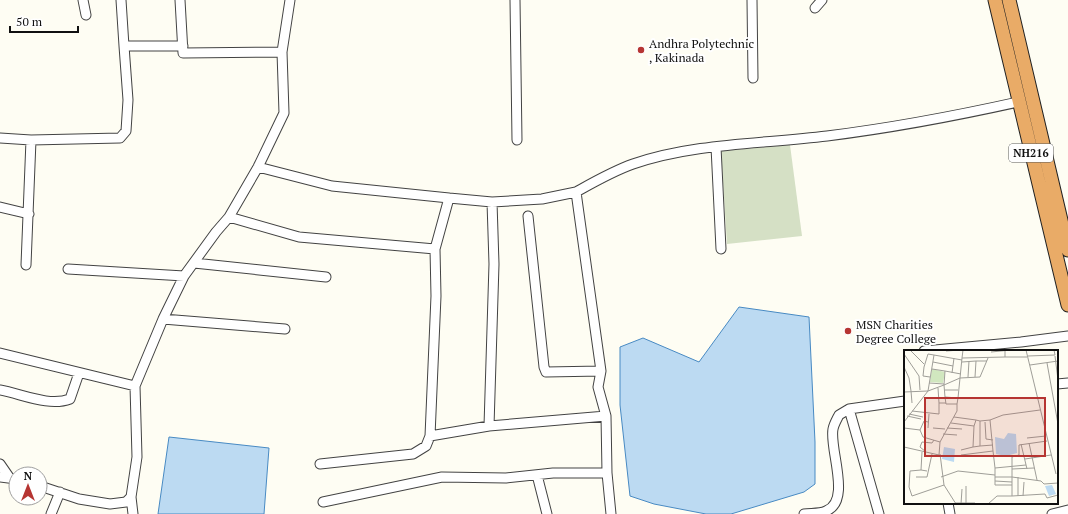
<svg xmlns="http://www.w3.org/2000/svg" width="1068" height="514" viewBox="0 0 1068 514" font-family="'PT Serif',serif">
<style>
.cemetery{fill:#d5e0c5}
.water{fill:#bcdaf2;stroke:#488ac3}
.lines{fill:none;stroke-linecap:round;stroke-linejoin:round}
.minor-casing{stroke:#434343;stroke-width:11}
.highway-casing{stroke:#212121;stroke-width:15}
.minor{stroke:#fff;stroke-width:9}
.highway{stroke:#e9ab67;stroke-width:13}
.poi-dot{fill:#b63532;stroke:#fff;stroke-width:1.5}
.labels{text-anchor:middle;dominant-baseline:central;stroke-width:4;stroke-linejoin:round;paint-order:stroke}
.shield{fill:#fff;stroke:#585858;stroke-width:1}
.shield-label{font-size:11px;font-weight:bold;fill:#101010}
.poi-label{font-size:12px;fill:#101010;stroke:#fff;text-anchor:start}
.inset-road{fill:none;stroke:#9f9e98;stroke-width:1}
.view{fill:#b63532;fill-opacity:0.15;stroke:#b63532;stroke-width:2}
.inset-edge{fill:none;stroke:#101010;stroke-width:2}
</style>
<rect width="100%" height="100%" fill="#fefdf3"/>
<path class="cemetery" d="M790,145L802,236L727,244L721,151Z"/>
<path class="water" d="M739,307L809,317L815,442V484L804,492L731,514H706L654,504L630,496L620,405V347L643,338L699,362Z
M169,437L269,448L264,514H158Z"/>
<g class="lines">
<g class="minor-casing">
<path id="minor" d="M83,0L86,15
M121,0L124,46H183
M180,0L183,53L282,52L290,0
M515,0L517,140
M752,0L753,78
M815,8L822,0
M0,138L31,140L120,138L126,131L128,100L124,46
M716,147L721,249
M576,192C594,182 613,171 633,164C695,143 762,144 827,136C891,128 955,116 1018,102
M0,207L29,214
M528,216L544,367L546,372L601,371
M229,217L299,237L435,249L449,198L332,186L258,167
M435,249L436,296L430,436L489,426L494,264L492,202L449,198
M194,263L326,277
M26,265L31,140
M68,269L184,276
M163,319L285,329
M924,351L1021,342L1068,336
M0,353L135,386
M1057,384L1068,383
M0,390C22,394 49,407 70,399L79,373
M849,409L879,514
M489,426L606,416
M0,464L9,477
M320,464L413,454L426,446L430,436
M607,473L611,514
M537,475L547,514
M0,477L16,479
M40,486L79,499L110,504L126,502L131,497L137,457L135,386L163,319L184,276L216,232L229,217L258,167L284,113L282,52
M131,497L133,514
M323,502L442,477L506,478L553,473H607L606,416L598,387L601,371L576,192L542,199L492,202
M948,503L950,514
M51,514L60,492
M804,514C811,513 820,514 826,511C852,501 829,449 833,429C834,424 837,419 839,415L849,409L905,401
M1052,514L1068,510"/>
</g>
<g class="highway-casing">
<path id="highway" d="M995,0L1068,305
M1009,0L1068,250"/>
</g>
<use href="#minor" class="minor"/>
<use href="#highway" class="highway"/>
</g>
<g class="poi-dot">
<circle cx="641" cy="50" r="4"/>
<circle cx="848" cy="331" r="4"/>
</g>
<g class="labels">
<rect class="shield" x="1009" y="144" width="44" height="18" rx="3"/>
<g class="shield-label">
<text x="1031" y="153">NH216</text>
</g>
<g class="poi-label">
<text x="649" y="43">Andhra Polytechnic<tspan x="649" dy="14">, Kakinada</tspan></text>
<text x="856" y="324">MSN Charities<tspan x="856" dy="14">Degree College</tspan></text>
</g>
</g>
<g transform="translate(904 350)">
<rect width="154" height="154" fill="#fefdf3"/>
<path d="M28,19L41,22L39,33L26,32Z" fill="#d1e7bf"/>
<path d="M104,83L112,84L113,103L102,106L92,104L91,87L100,89ZM40,97L51,99L50,112L38,109ZM148,135L152,144L145,146L141,136Z" fill="#bcdaf2"/>
<path class="inset-road" d="M6,0L20,14M59,0L58,8L101,7M101,0V7H123M122,0L152,124M42,1L56,0M87,2L107,0M0,4L15,26L16,40M124,6L151,5L150,0M151,6L154,30M58,8L56,28L76,27L84,8M29,12L49,16M58,12L72,11M143,13L154,74M126,15L154,11M0,17L5,28L7,41M28,19L41,21M48,23L50,8M26,27L19,26L20,17L24,4L30,5M64,27L65,11M71,27L72,11H83M56,28L40,35L41,21L57,24M25,33L40,34M40,35L24,41L30,5L58,10M40,35L41,47L54,48L56,28M34,38L35,53H42M41,40H54M7,41L8,53M0,42L24,41L0,72M41,47L42,54H53L54,48M8,61L35,64V53M5,64L19,67M3,66L17,69M86,70L99,65L136,60M81,72L82,89L89,90M47,73L70,76L72,70L50,67M70,76L69,97L76,96V71L72,70M0,78L16,80L19,87L36,92M24,78L25,64M29,78L41,79M43,78L58,79M16,80L20,71L24,72M39,84L53,85M123,88L142,86M143,91L115,95V105L108,107V127L137,131L140,134L154,133M125,93L133,130M117,94L123,119M0,95V78M76,96L89,95M0,97L35,105L36,92L53,61V54M57,100L69,97M89,101L91,118M18,102L17,120L23,121M22,102L16,97L18,92L28,93L30,90M36,104L40,135L52,154M57,105L89,101L86,70L76,71M121,109L147,105M108,119L130,118M17,120L6,121L5,137L8,146L40,135M12,127H23L28,104M37,127L54,121L91,125M91,127H108V146L141,144L143,148L154,145M114,127V146M91,131L108,132M108,135H91V118L122,115M119,146L120,132M51,153H71M62,153V136M57,154L58,139M84,154L93,146H108"/>
<path class="view" d="M21,48H141V106H21Z"/>
<rect width="154" height="154" class="inset-edge"/>
</g>
<g transform="translate(28 486)"><circle r="19" fill="#ffffff" stroke="#9f9f9f"/>
<path d="M0-3L7 15L0 10L-7 15Z" fill="#b63532"/>
<text y="-6" font-size="11" font-weight="bold" text-anchor="middle" fill="#101010">N</text>
</g>
<path d="M10 26v6h68v-6" fill="none" stroke="#101010" stroke-width="2"/>
<text x="16" y="26" font-size="12" fill="#101010" stroke="#ffffff" stroke-width="3" paint-order="stroke">50 m</text>
</svg>
